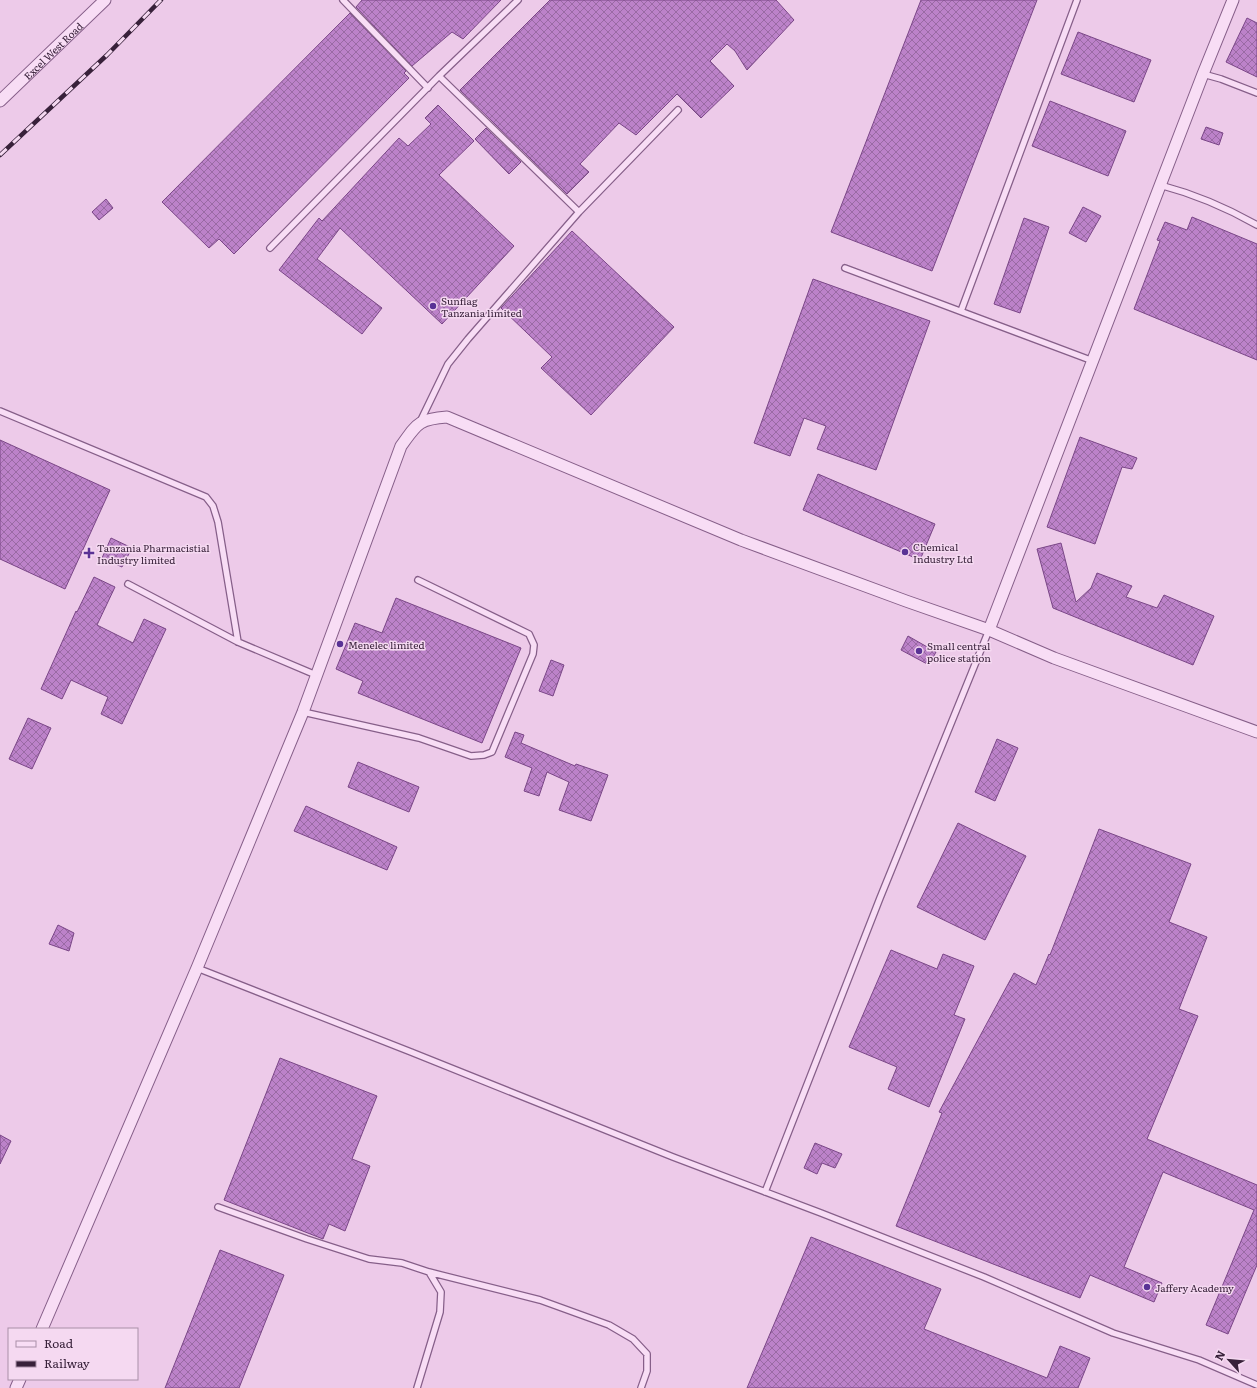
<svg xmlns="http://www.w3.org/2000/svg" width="1257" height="1388" viewBox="0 0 1257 1388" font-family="Literata,serif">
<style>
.building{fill:url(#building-cross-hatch);stroke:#7a4687}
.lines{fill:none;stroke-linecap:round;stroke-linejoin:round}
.service-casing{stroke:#865f89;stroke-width:8}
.minor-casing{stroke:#865f89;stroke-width:13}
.service{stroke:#f8ddf5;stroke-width:5.5}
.minor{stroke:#f8ddf5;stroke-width:11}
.rail-casing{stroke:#38213a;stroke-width:4.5}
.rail{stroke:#f5d9f1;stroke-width:3;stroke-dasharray:9;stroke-linecap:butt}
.poi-dot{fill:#593295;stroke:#f5d9f1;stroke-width:1.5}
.labels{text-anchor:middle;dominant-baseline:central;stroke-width:3;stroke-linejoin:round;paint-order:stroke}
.street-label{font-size:10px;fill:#38213a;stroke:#f5d9f1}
.poi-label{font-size:10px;fill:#38213a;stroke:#f5d9f1;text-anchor:start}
</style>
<defs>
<pattern id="building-cross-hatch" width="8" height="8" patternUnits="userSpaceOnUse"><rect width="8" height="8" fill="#bc82c9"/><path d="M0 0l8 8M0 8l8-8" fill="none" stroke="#9a6aa4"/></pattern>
</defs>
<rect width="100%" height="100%" fill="#edcae9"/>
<path class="building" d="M362,0H501L463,39L452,32L412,66L356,7Z
M550,0H776L794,20L747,70L735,51L727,44L710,61L734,86L701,118L677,94L636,135L619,123L580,164L589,172L567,194L460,90Z
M921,0H1037L932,271L831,232Z
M350,13L406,71L404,73L409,78L234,254L219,239L209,248L162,202Z
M1247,18L1257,23V77L1226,62Z
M1078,32L1151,60L1134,102L1061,74Z
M1050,101L1126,131L1108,176L1032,146Z
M438,105L474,141L439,175L514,246L442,324L340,228L317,259L382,308L362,334L279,270L319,218L322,221L399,138L408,146L431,124L425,118Z
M1206,127L1223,133L1219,145L1201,139Z
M486,128L521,162L509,174L475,139Z
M106,199L113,208L99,220L92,212Z
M1083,207L1101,216L1086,242L1069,233Z
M1192,217L1257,244V360L1134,309L1160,241L1157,240L1165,222L1187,230Z
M1024,218L1049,227L1020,313L994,304Z
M572,231L674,327L591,415L541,368L552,357L501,308Z
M813,279L930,321L876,470L817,449L826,426L804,418L790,456L754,443Z
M1080,437L1137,458L1132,469L1122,467L1095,544L1047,527Z
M0,440L110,490L65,589L0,559Z
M818,474L935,524L920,560L803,510Z
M111,538L132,548L122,567L102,558Z
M1061,543L1076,602L1091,588L1097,573L1132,586L1126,597L1157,608L1164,595L1214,616L1193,665L1053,608L1037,549Z
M94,577L115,587L97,625L133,643L144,619L166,629L122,724L101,714L108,697L71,680L62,699L41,689L76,611L77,612Z
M396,598L521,648L482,743L358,693L363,681L336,669L355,623L382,633Z
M908,636L936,652L929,665L901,650Z
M551,660L564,665L553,696L539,691Z
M28,718L51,728L32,769L9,759Z
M515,732L524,735L521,743L575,766L576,764L608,775L591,821L559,810L569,782L547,772L539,796L524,791L532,768L505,757Z
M997,739L1018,748L995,801L975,792Z
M358,762L419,787L409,812L348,787Z
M306,806L397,847L387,870L294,831Z
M958,823L1026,856L985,940L917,907Z
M1099,829L1191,864L1169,922L1207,937L1179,1009L1198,1016L1147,1139L1257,1185V1265L1228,1334L1206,1325L1254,1210L1163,1172L1124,1267L1162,1283L1154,1302L1090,1275L1080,1298L896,1226L942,1113L939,1112L1014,973L1036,985L1049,954L1050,955Z
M58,925L74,933L69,951L49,944Z
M891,950L937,969L943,954L974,966L954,1015L965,1019L929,1107L888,1089L897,1067L849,1047Z
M280,1058L377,1096L352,1159L370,1166L345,1231L329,1224L323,1239L224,1200Z
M0,1135L11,1141L0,1164Z
M815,1143L842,1154L835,1168L822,1163L817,1174L804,1168Z
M811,1237L941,1289L924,1329L1047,1378L1060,1346L1090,1358L1078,1388H747Z
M220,1250L284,1275L239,1388H165Z"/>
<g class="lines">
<g class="service-casing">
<path id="service" d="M343,0L428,88
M1203,74L1221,79L1257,93
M439,76L579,212
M1160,185C1194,194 1227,208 1257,225
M270,248L439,76L518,0
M845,268L1093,361
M961,311L1077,0
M0,411L206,497L213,506L218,522L238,642
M420,422L448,364L468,339L579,212L678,110
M128,584L238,642L316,675
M303,712L419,738L471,756L484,755L492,752L533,654L534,645L529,634L418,580
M197,968L411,1052L673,1157L821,1213L984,1277L1113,1333L1199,1360L1257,1385
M765,1192L880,898L989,630
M218,1207L307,1239L369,1259L402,1263L429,1272L441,1292L440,1312L417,1388
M429,1272L540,1300L609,1325L633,1339L647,1354V1371L641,1388"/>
</g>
<g class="minor-casing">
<g id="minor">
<path id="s1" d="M0,101L105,0"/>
<path d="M989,630L1203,74L1233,0"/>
<path d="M42,1329L197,968L303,712L401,446C417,424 418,419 447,417L741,540L906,601L989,630L1054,658L1257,732"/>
<path d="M16,1388L20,1379"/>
</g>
</g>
<use href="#service" class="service"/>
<use href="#minor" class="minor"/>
<g class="rail-casing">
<path id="rail" d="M0,155L107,55L161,0"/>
</g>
<use href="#rail" class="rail"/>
</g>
<g class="poi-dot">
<circle cx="433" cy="306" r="4"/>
<circle cx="905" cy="552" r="4"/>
<path d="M87 547h4v4h4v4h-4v4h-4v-4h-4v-4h4z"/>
<circle cx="340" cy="644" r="4"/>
<circle cx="919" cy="651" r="4"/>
<circle cx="1147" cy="1287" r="4"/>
</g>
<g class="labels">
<g class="street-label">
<text stroke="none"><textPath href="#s1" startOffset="73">Excel West Road</textPath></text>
</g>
<g class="poi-label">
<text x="441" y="300">Sunflag<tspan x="441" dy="12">Tanzania limited</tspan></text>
<text x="913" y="546">Chemical<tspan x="913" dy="12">Industry Ltd</tspan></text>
<text x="97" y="547">Tanzania Pharmacistial<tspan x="97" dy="12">Industry limited</tspan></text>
<text x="348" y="644">Menelec limited</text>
<text x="927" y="645">Small central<tspan x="927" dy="12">police station</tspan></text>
<text x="1155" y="1287">Jaffery Academy</text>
</g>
</g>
<rect x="8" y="1328" width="130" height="52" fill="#f5d9f1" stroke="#a98fa8"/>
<rect x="16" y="1341" width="20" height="6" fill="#f8ddf5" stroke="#a98fa8"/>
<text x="44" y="1348" font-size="12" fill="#38213a">Road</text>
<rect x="16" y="1361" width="20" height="6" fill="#38213a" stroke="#a98fa8"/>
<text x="44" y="1368" font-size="12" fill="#38213a">Railway</text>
<g transform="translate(1229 1360) rotate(297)" stroke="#f5d9f1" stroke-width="3" paint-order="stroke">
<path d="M0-3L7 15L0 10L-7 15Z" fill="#38213a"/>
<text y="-6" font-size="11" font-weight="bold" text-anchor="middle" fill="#38213a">N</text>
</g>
</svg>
